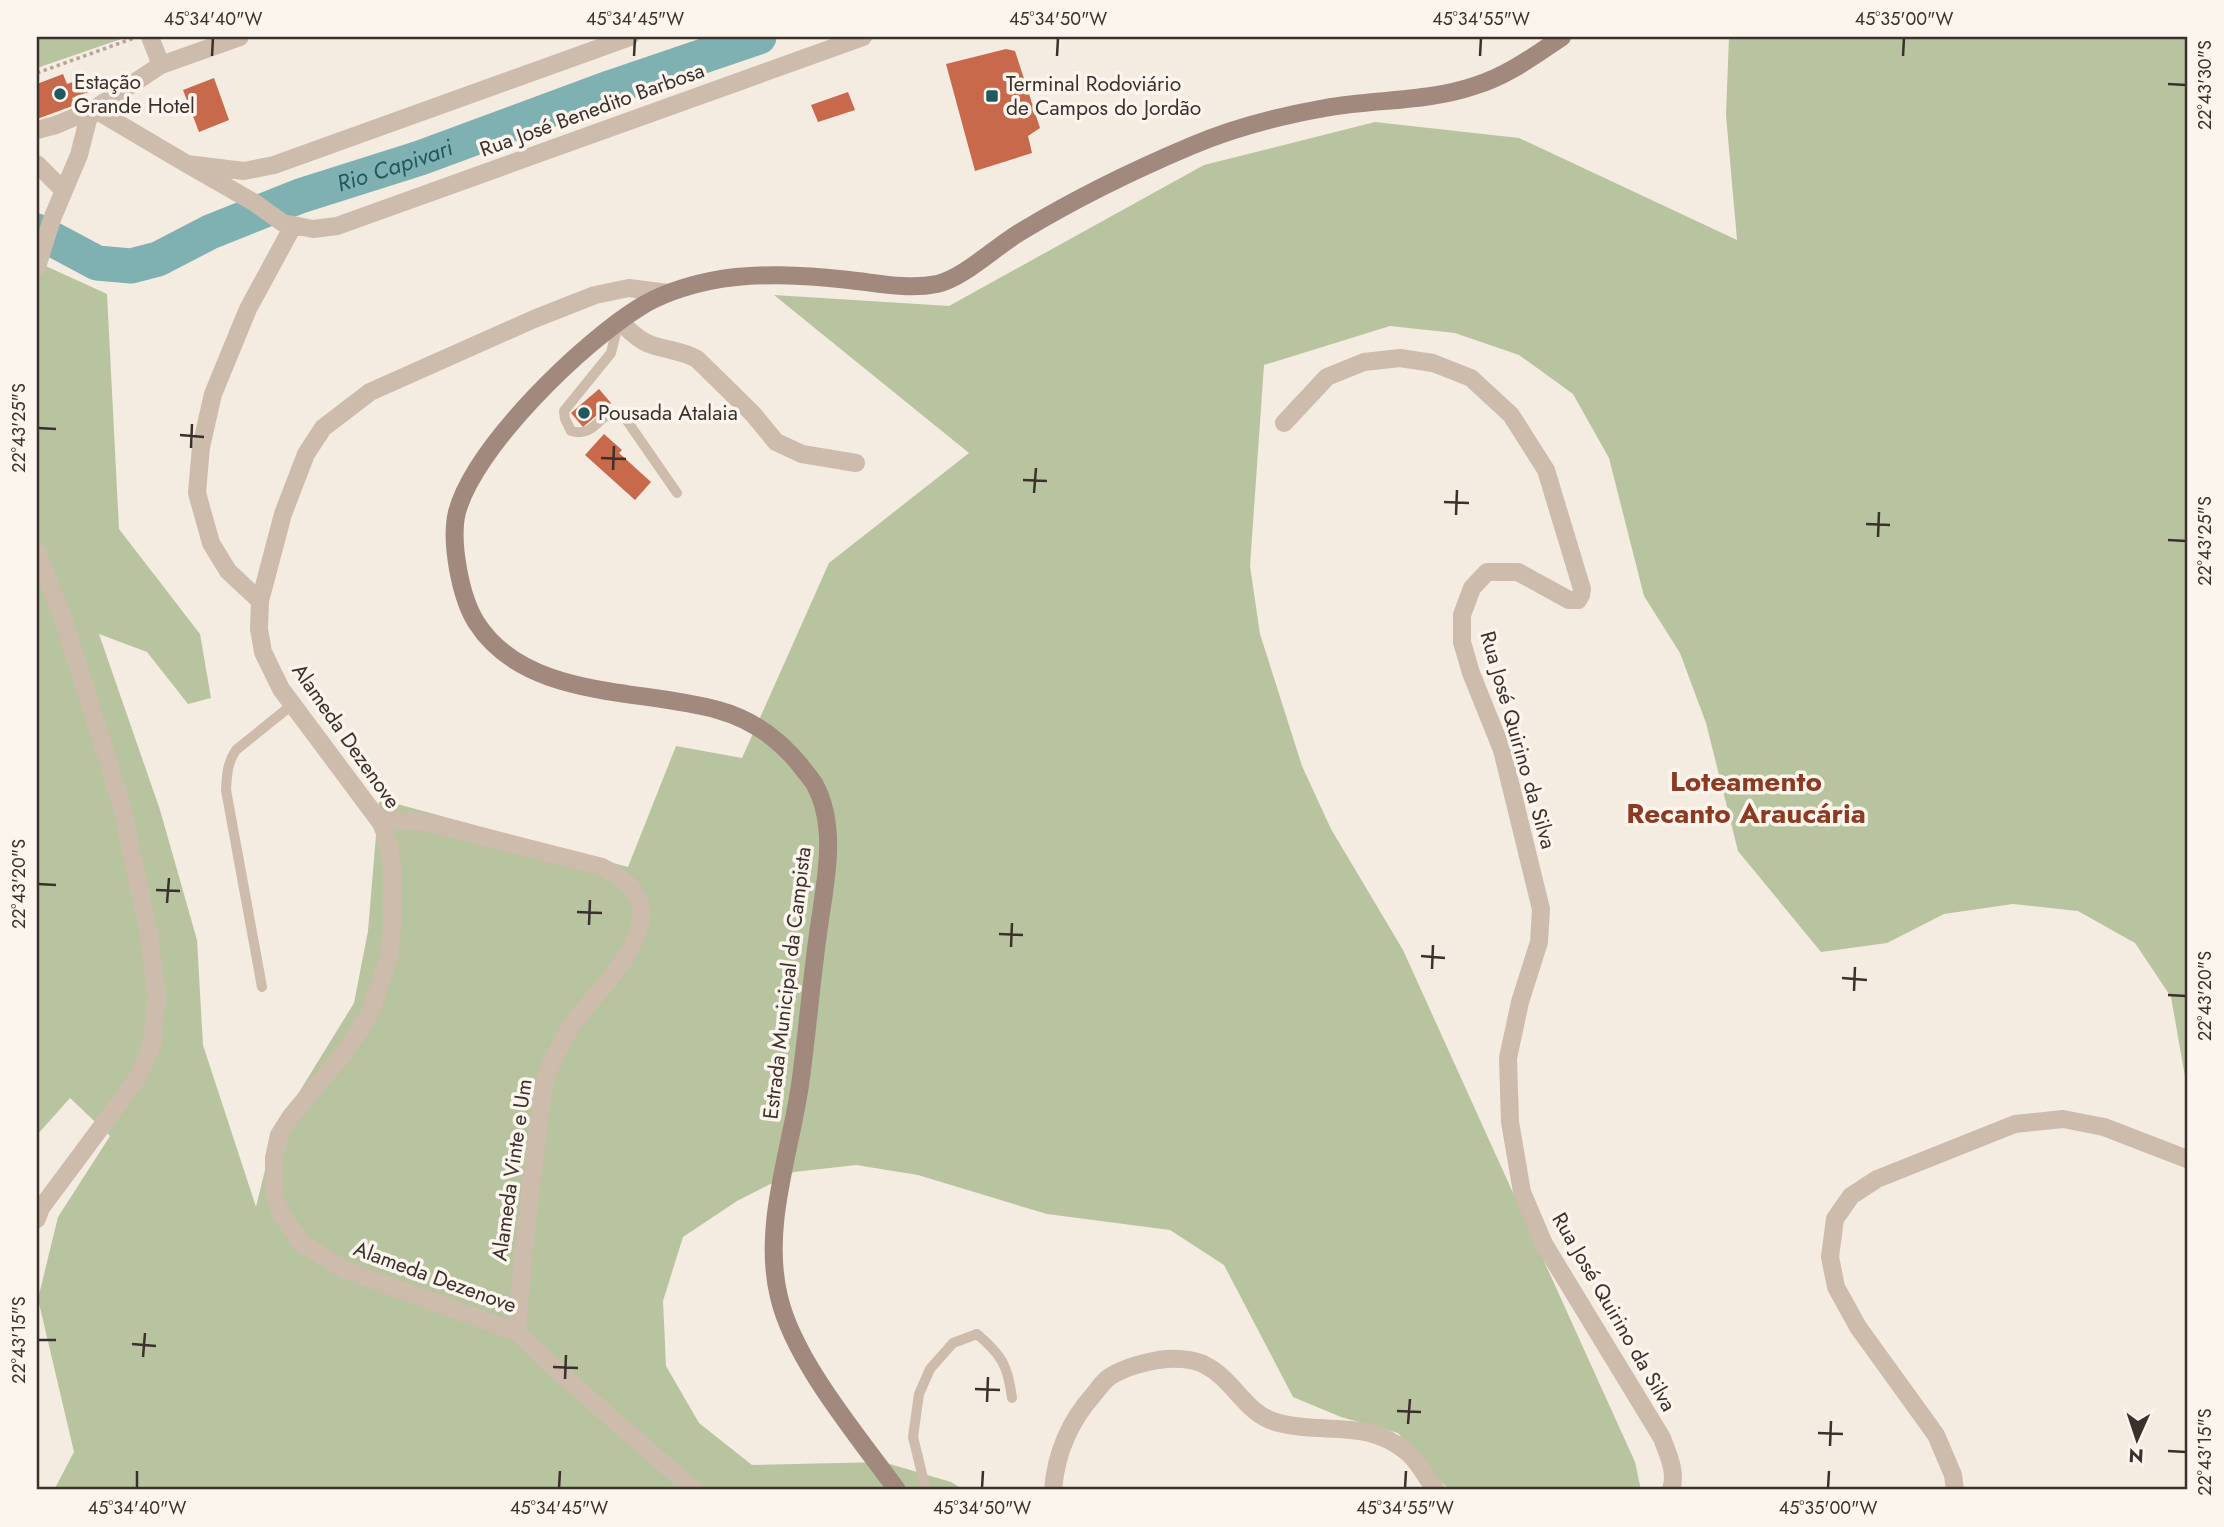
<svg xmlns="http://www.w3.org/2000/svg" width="2224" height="1527" viewBox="0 0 2224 1527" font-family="Jost,sans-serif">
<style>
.green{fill:#b8c4a0}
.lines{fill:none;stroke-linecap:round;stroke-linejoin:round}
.river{stroke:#7fb0b2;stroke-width:35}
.building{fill:#c8694b}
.path{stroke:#b9a596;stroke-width:3.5;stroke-dasharray:3.5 3.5;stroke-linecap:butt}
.service{stroke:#cdbbac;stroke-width:10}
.minor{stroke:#cdbbac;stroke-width:18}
.tertiary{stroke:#cdbbac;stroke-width:18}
.secondary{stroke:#a18a7d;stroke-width:18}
.ticks{fill:none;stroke:#3b302b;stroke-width:2.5}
.poi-dot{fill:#1f5a5e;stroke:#fbf5ee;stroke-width:2.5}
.labels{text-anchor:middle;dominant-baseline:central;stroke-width:7;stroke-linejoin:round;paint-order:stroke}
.poi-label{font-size:21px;fill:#3b302b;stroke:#fbf5ee;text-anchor:start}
.street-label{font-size:21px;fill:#3b302b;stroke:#fbf5ee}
.water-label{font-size:23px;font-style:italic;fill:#1f5a5e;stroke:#fbf5ee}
.district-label{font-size:28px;font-weight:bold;fill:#8c3b22;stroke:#fbf5ee}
.neatline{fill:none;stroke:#3b302b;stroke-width:2.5}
.ticks-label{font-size:18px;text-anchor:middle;fill:#3b302b}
</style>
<rect width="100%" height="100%" fill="#f4ebe1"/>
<path class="green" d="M37,37H127L37,68Z
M1729,37H2187V1088L2171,997L2135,943L2078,911L2013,904L1944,914L1887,943L1821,952L1738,851L1706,723L1680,653L1644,596L1609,458L1573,394L1519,355L1455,333L1390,326L1264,365L1250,566L1260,634L1302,766L1331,829L1403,950L1635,1462L1641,1490H1450L1437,1479L1398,1433L1341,1417L1293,1397L1224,1265L1170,1230L1047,1214L918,1175L856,1165L794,1172L737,1201L683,1237L663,1301L666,1366L699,1423L752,1465L883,1462L951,1482L964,1490H54L74,1452L38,1299L58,1217L110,1136L70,1098L37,1135V262L107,294L119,529L200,634L211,698L188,704L147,652L99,634L160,810L197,940L203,1045L256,1207L274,1133L354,1003L368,931L379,799L628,867L676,746L742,758L829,563L969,453L774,295L949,306L1204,165L1375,122L1519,138L1737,240L1726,115Z"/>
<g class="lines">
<path class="river" id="s1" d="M37,231L97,263L131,266L158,259L210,232L300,196L420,158L612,87L759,37"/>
</g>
<path class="building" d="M1006,49L1015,51L1040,128L1028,136L1032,153L975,171L946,64Z
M63,74L67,84L89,76L94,90L72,98L75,105L37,119V84Z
M214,78L229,120L199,132L183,90Z
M848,92L855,110L818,122L811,105Z
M599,389L611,403L583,427L571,413Z
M604,434L622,450L619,453L651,482L635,500L585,455Z"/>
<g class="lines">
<path class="path" d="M37,73L134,38"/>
<path class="service" d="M618,325L611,353L564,411L565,419L571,431C598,439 599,406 623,415L677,493
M262,987L226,790C227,775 227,763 236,750L293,704
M926,1490L913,1437L919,1394L930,1369L953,1343L977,1334C1002,1355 1008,1366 1012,1398"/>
<path class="minor" d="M94,109L187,164L244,171L274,165L630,37
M37,164L63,190
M187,164L255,203L283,223L313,229L337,226L863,37
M37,267L52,219L79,155L90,112
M668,293L629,288L595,295L534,319L370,392L323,428L306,454L283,514L260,601L259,629L263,652L281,689L381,823L387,838L392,867V929L389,957L369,1015L345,1052L291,1116L279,1135L274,1158V1191L280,1211L301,1243L345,1270L517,1332L561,1374L694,1490
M619,321C629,330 639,341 652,345C667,350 683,351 697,359L753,414L776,442L802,454L856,463
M1284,423L1327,377L1364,362L1400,358L1433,363L1471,378L1511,415L1546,470L1582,589L1581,595L1578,600H1569L1518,572H1487L1472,588L1462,615V642L1471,673L1502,750L1541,909L1539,942L1520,1002L1508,1058L1510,1122L1522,1192L1544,1244L1662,1438C1668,1455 1677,1472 1671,1490
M37,551L63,618L122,806L149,936L157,996L152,1044L137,1079L41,1208L37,1219
M260,601L228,571L211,543L197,493L201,447L213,394L248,309L293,226
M381,823L399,820L426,822L602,867C625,879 646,894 640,923C631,964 595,992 572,1025C564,1036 558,1050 552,1062C540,1087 540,1119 536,1146C528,1208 521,1270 517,1332
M1053,1490C1056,1453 1069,1422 1094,1394C1098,1389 1103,1382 1108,1378C1122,1368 1142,1363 1158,1360C1172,1358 1193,1358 1205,1365C1235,1380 1245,1415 1279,1423C1325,1435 1366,1418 1407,1452C1419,1461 1426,1479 1436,1490
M1955,1490L1953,1475L1936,1435L1858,1327L1836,1287L1830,1257L1835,1219L1851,1196L1877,1179L2015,1124L2063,1119L2104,1127L2187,1159"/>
<path class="tertiary" d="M150,37L161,65
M37,130L56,125L94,109L161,65L240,37"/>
<path class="secondary" d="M897,1490C858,1436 794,1361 779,1297C762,1227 790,1154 800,1085C807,1035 811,984 818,934C824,887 839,830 815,785C814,782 802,768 800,765C779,739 751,719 718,710C640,688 525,700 476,622C460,596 450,541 457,512C475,446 582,343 640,307C661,294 686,286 710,281C756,272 803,275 849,280C877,283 908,290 937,284C964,278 996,246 1022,231C1075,199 1134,170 1191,146C1233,128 1280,116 1325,108C1374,99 1427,102 1474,86C1507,76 1534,56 1562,37"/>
</g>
<path class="ticks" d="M212,56L213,38M634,56L635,38M1057,56L1058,38M1480,56L1481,38M1903,56L1904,38M2168,84L2186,85M38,428L56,429M180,435L204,437M191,448L192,424M601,458L626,459M613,470L614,446M1023,480L1047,481M1034,493L1036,468M1444,502L1469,503M1456,515L1457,490M1866,524L1890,525M1878,537L1879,512M2168,540L2186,541M38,884L56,885M156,890L180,891M167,903L169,878M577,912L602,913M589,925L590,900M999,934L1023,935M1011,947L1012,923M1421,956L1445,958M1432,969L1433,945M1842,978L1867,980M1854,991L1855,967M2168,995L2186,996M38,1340H56M132,1344L156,1346M143,1357L145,1333M553,1367L578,1368M565,1379L566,1355M975,1389L1000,1390M987,1402L988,1377M1397,1411L1421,1412M1408,1424L1410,1399M1818,1433L1843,1434M1830,1446L1831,1421M2168,1451L2186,1452M137,1488V1471M559,1488L560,1471M982,1488L983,1471M1405,1488L1406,1471M1828,1488L1829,1471"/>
<g class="poi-dot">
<circle cx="60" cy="94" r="7"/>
<rect x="985" y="89" width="14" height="14" rx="3.5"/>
<circle cx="584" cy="413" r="7"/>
</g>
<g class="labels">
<g class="poi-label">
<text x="74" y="82">Estação<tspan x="74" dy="24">Grande Hotel</tspan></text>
<text x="1006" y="84">Terminal Rodoviário<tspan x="1006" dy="24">de Campos do Jordão</tspan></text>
<text x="598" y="413">Pousada Atalaia</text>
</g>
<g class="street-label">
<text transform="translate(592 110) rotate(-20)">Rua José Benedito Barbosa</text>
<text transform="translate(346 736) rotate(55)">Alameda Dezenove</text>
<text transform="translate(1518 740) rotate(74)">Rua José Quirino da Silva</text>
<text transform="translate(787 983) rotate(-83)">Estrada Municipal da Campista</text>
<text transform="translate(512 1170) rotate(-82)">Alameda Vinte e Um</text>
<text transform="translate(435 1277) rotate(20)">Alameda Dezenove</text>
<text transform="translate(1614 1312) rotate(60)">Rua José Quirino da Silva</text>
</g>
<g class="water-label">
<text stroke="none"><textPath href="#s1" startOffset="385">Rio Capivari</textPath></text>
</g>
<g class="district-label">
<text x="1746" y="781">Loteamento<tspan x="1746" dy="32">Recanto Araucária</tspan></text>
</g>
</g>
<rect width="2224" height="1527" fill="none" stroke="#fbf5ee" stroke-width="77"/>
<g transform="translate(2137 1439) rotate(183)" stroke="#fbf5ee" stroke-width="5" paint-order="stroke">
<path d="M0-5L12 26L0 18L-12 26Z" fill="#3b302b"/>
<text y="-10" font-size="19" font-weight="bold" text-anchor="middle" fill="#3b302b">N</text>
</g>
<rect x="38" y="38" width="2148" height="1450" class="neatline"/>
<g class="ticks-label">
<text x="213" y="25">45°34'40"W</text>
<text x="635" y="25">45°34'45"W</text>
<text x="1058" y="25">45°34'50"W</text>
<text x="1481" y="25">45°34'55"W</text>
<text x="1904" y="25">45°35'00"W</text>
<text transform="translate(2205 85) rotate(-90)" y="6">22°43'30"S</text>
<text transform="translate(19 428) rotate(-90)" y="6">22°43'25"S</text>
<text transform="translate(2205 541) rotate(-90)" y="6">22°43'25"S</text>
<text transform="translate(19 884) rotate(-90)" y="6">22°43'20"S</text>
<text transform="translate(2205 996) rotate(-90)" y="6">22°43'20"S</text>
<text transform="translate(19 1340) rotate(-90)" y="6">22°43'15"S</text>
<text transform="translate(2205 1452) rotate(-90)" y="6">22°43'15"S</text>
<text x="137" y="1514">45°34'40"W</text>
<text x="559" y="1514">45°34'45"W</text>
<text x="982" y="1514">45°34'50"W</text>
<text x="1405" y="1514">45°34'55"W</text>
<text x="1828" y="1514">45°35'00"W</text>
</g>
</svg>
